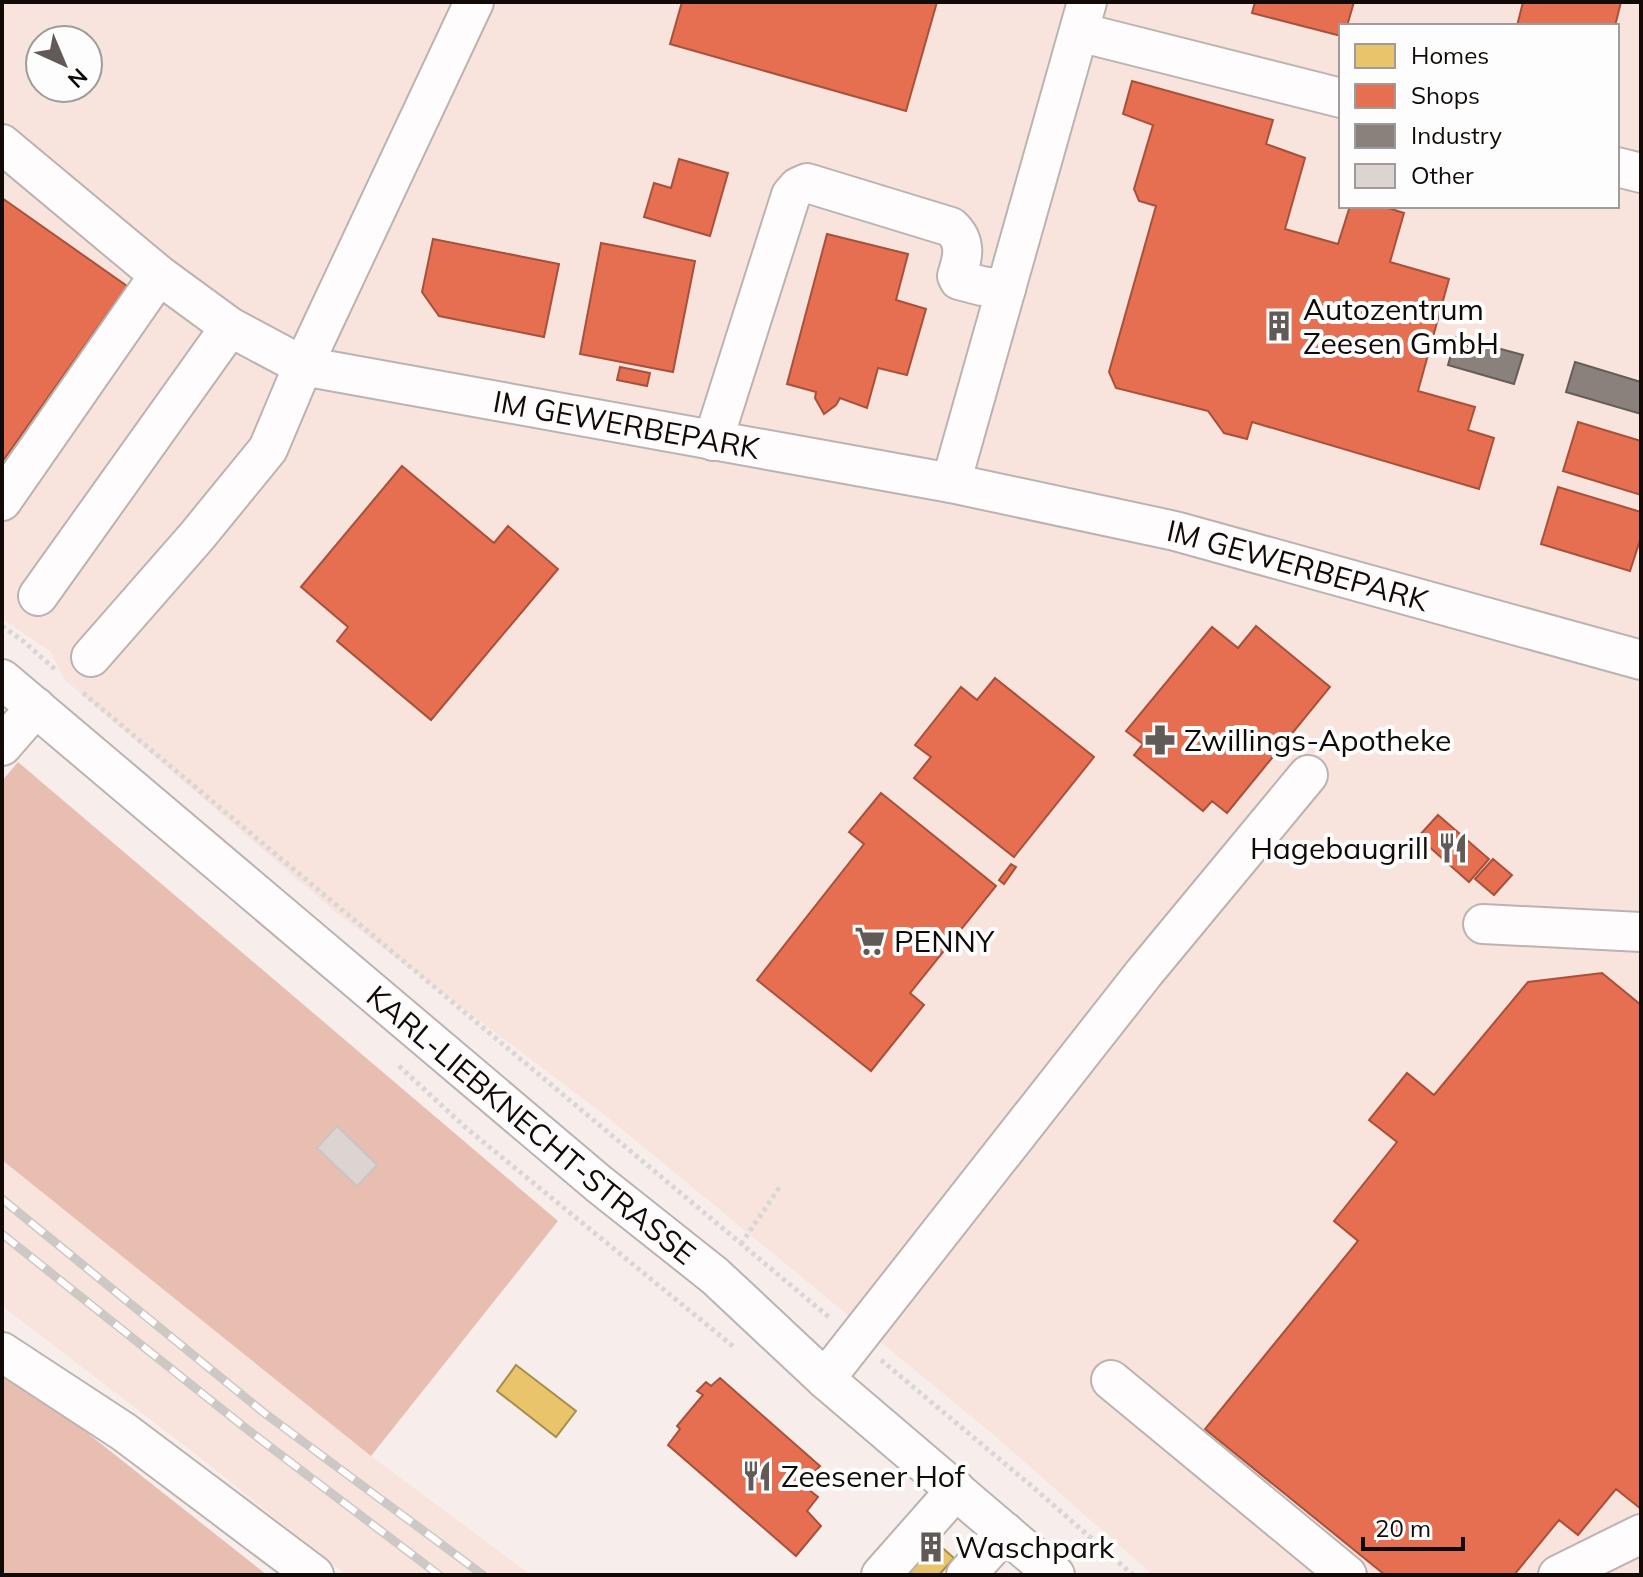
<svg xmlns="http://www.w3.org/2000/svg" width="1643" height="1577" viewBox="0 0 1643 1577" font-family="Mulish,sans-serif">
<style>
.built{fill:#f9e4dd;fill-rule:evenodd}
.forest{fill:#e7beb0}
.homes{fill:#e9c46a;stroke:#a88c4c;stroke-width:2}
.shops{fill:#e76f51;stroke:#a7513b;stroke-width:2}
.industry{fill:#8a817c;stroke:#665d59;stroke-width:2}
.building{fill:#dcd4d1;stroke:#ccc4c1;stroke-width:2}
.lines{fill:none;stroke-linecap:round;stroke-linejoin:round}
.minor-casing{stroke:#bbb3b1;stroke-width:42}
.path{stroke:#d9d6d5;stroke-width:5;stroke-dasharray:4 4;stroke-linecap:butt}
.minor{stroke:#fefcfc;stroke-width:38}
.rail-casing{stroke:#cbc8c6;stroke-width:9}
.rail{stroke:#fcfdfc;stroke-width:6;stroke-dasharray:18;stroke-linecap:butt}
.labels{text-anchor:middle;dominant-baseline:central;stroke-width:8;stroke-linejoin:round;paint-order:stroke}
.poi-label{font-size:30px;fill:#110a07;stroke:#fcfdfc;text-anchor:start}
.street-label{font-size:30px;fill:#110a07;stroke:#fcfdfc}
</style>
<rect width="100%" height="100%" fill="#f7eeeb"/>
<path class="built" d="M2,2H1641V1575H1153L990,1432L607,1117L334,911L64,679L50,651L2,619ZM1341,26H1617V206H1341ZM40,40H88V88H40Z
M2,1160L371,1456L531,1575H346L203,1460L2,1306Z"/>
<path class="forest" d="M18,762L558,1221L371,1456L2,1160V781Z
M2,1372L76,1424L267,1575H2Z"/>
<path class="homes" d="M516,1365L576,1411L556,1437L497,1391Z
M930,1537L954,1558L939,1575H896Z"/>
<path class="shops" d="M682,2H937L906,111L670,44Z
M1255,2H1354L1347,26H1341V36L1252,13Z
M1523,2H1621L1615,26H1517Z
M1132,81L1273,120L1266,144L1305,158L1285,229L1338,244L1350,206H1382L1404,213L1390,262L1449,279L1418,391L1475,407L1468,430L1494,438L1479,489L1252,422L1247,439L1224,433L1208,411L1116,388L1109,372L1156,206L1139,201L1134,189L1153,125L1123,114Z
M679,159L728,173L710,236L644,217L654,183L671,188Z
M2,198L127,286L2,462Z
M827,234L908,254L896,300L926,309L907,375L878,368L867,408L840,398L836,405L824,414L815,398L816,392L787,384Z
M433,239L559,264L544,337L439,316L422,292Z
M601,243L695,261L673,372L580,354Z
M620,367L650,373L647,386L617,380Z
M1578,422L1641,441V495L1563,471Z
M402,466L494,543L508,526L558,569L431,720L337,641L348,627L301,587Z
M1558,487L1641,512V537L1630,571L1541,544Z
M1256,626L1330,687L1227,813L1212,801L1203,811L1134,755L1143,744L1126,731L1212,627L1238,648Z
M995,678L1094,757L1014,857L914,778L931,757L915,745L961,687L977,700Z
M881,793L996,886L910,993L924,1005L871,1071L757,980L864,844L849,832Z
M1438,815L1489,859L1469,882L1418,837Z
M1493,859L1512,875L1494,895L1475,879Z
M1011,864L1016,867L1004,884L999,880Z
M1602,973L1641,1005V1509L1616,1489L1578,1535L1559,1520L1514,1575H1385L1205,1429L1358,1241L1334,1221L1397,1142L1369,1120L1407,1073L1434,1095L1528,982Z
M720,1378L820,1466L803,1485L818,1497L807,1511L821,1526L796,1556L668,1445L680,1429L677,1426L703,1395L697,1391L706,1382L711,1386Z"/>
<path class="industry" d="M1456,337L1523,355L1514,384L1448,365Z
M1575,362L1641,382V414L1566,392Z"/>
<path class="building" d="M337,1126L377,1165L357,1186L317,1148Z"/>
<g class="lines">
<g class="minor-casing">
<g id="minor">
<path d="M1079,32L1341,98"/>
<path id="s1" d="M2,144L159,275L230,327L303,366L951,483L1175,531L1641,660"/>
<path d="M1617,167L1641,173"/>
<path d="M713,441L791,195L798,187L807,183L951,227C967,242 963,257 957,276L959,280L982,286L1006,289"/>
<path d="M951,483L1087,2"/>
<path d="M2,501L159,275"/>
<path d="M38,596L230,327"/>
<path d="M91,657L197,536L268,449L303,366L474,2"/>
<path id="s2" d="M2,679L599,1184L715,1276L825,1379L1055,1575"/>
<path d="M2,746L36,707"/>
<path d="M1483,924L1641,932"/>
<path d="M2,1352L124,1432L314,1575"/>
<path d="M825,1379L1144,973L1308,775"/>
<path d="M1111,1380L1347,1575"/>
<path d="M881,1575L956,1490"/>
<path d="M966,1575L1005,1532"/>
<path d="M1558,1575L1641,1534"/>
</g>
</g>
<path class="path" d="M2,626L23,641L57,671
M83,693L830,1318
M399,1066L465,1127L734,1347
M741,1244L781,1185
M881,1360L1034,1488L1133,1575"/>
<use href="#minor" class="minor"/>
<g class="rail-casing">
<path id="rail" d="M2,1199L263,1412L483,1575
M2,1234L248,1430L439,1575"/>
</g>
<use href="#rail" class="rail"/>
</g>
<defs>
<g id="building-bare" transform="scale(2.4)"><path d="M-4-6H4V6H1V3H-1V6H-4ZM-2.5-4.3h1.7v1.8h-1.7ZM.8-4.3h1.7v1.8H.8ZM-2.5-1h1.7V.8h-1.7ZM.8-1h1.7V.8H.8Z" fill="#625a57" stroke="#fcfdfc" stroke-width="2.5" paint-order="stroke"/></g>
<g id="pharmacy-bare" transform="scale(2.4)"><path d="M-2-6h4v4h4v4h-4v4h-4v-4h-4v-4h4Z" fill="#625a57" stroke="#fcfdfc" stroke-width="2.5" paint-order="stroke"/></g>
<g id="restaurant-bare" transform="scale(2.4)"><path d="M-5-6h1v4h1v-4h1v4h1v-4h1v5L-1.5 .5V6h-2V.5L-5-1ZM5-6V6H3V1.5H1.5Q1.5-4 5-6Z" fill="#625a57" stroke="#fcfdfc" stroke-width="2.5" paint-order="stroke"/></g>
<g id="supermarket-bare" transform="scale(2.4)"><path d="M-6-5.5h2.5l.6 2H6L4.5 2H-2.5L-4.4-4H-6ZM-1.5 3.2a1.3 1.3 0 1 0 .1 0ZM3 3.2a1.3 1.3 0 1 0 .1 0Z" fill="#625a57" stroke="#fcfdfc" stroke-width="2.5" paint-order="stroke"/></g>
</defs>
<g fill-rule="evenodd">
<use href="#building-bare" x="1279" y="326"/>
<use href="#pharmacy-bare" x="1160" y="740"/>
<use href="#restaurant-bare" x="1453" y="848"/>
<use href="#supermarket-bare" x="870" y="941"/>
<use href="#restaurant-bare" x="757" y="1476"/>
<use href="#building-bare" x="931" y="1547"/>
</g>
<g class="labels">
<g class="poi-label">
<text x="1303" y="309">Autozentrum<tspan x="1303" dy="34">Zeesen GmbH</tspan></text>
<text x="1184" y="740">Zwillings-Apotheke</text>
<text x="1429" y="848" text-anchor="end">Hagebaugrill</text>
<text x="894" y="941">PENNY</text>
<text x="781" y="1476">Zeesener Hof</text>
<text x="955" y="1547">Waschpark</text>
</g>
<g class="street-label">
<text stroke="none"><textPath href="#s1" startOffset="704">IM GEWERBEPARK</textPath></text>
<text stroke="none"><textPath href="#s1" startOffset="1390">IM GEWERBEPARK</textPath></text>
<text stroke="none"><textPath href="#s2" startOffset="692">KARL-LIEBKNECHT-STRASSE</textPath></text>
</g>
</g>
<rect width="1643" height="1577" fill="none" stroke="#110a07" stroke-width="8"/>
<rect x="1339" y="24" width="280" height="184" fill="#fcfdfc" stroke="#9e9c9a" stroke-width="2"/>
<rect x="1355" y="44" width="40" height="24" fill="#e9c46a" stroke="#9e9c9a" stroke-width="2"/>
<text x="1411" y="64" font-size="24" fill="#110a07">Homes</text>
<rect x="1355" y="84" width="40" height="24" fill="#e76f51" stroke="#9e9c9a" stroke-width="2"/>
<text x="1411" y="104" font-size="24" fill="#110a07">Shops</text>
<rect x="1355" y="124" width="40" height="24" fill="#8a817c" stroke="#9e9c9a" stroke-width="2"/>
<text x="1411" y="144" font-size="24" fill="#110a07">Industry</text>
<rect x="1355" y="164" width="40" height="24" fill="#dcd4d1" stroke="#9e9c9a" stroke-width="2"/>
<text x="1411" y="184" font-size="24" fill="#110a07">Other</text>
<g transform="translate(64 64) rotate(136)"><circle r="38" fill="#fcfdfc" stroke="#9e9c9a" stroke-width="2"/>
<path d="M0-6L14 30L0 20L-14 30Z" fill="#625a57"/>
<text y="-12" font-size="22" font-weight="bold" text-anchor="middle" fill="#110a07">N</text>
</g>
<path d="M1363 1537v12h100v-12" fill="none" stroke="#110a07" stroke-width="4"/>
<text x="1375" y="1537" font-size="24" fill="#110a07" stroke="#fcfdfc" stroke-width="6" paint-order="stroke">20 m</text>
</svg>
